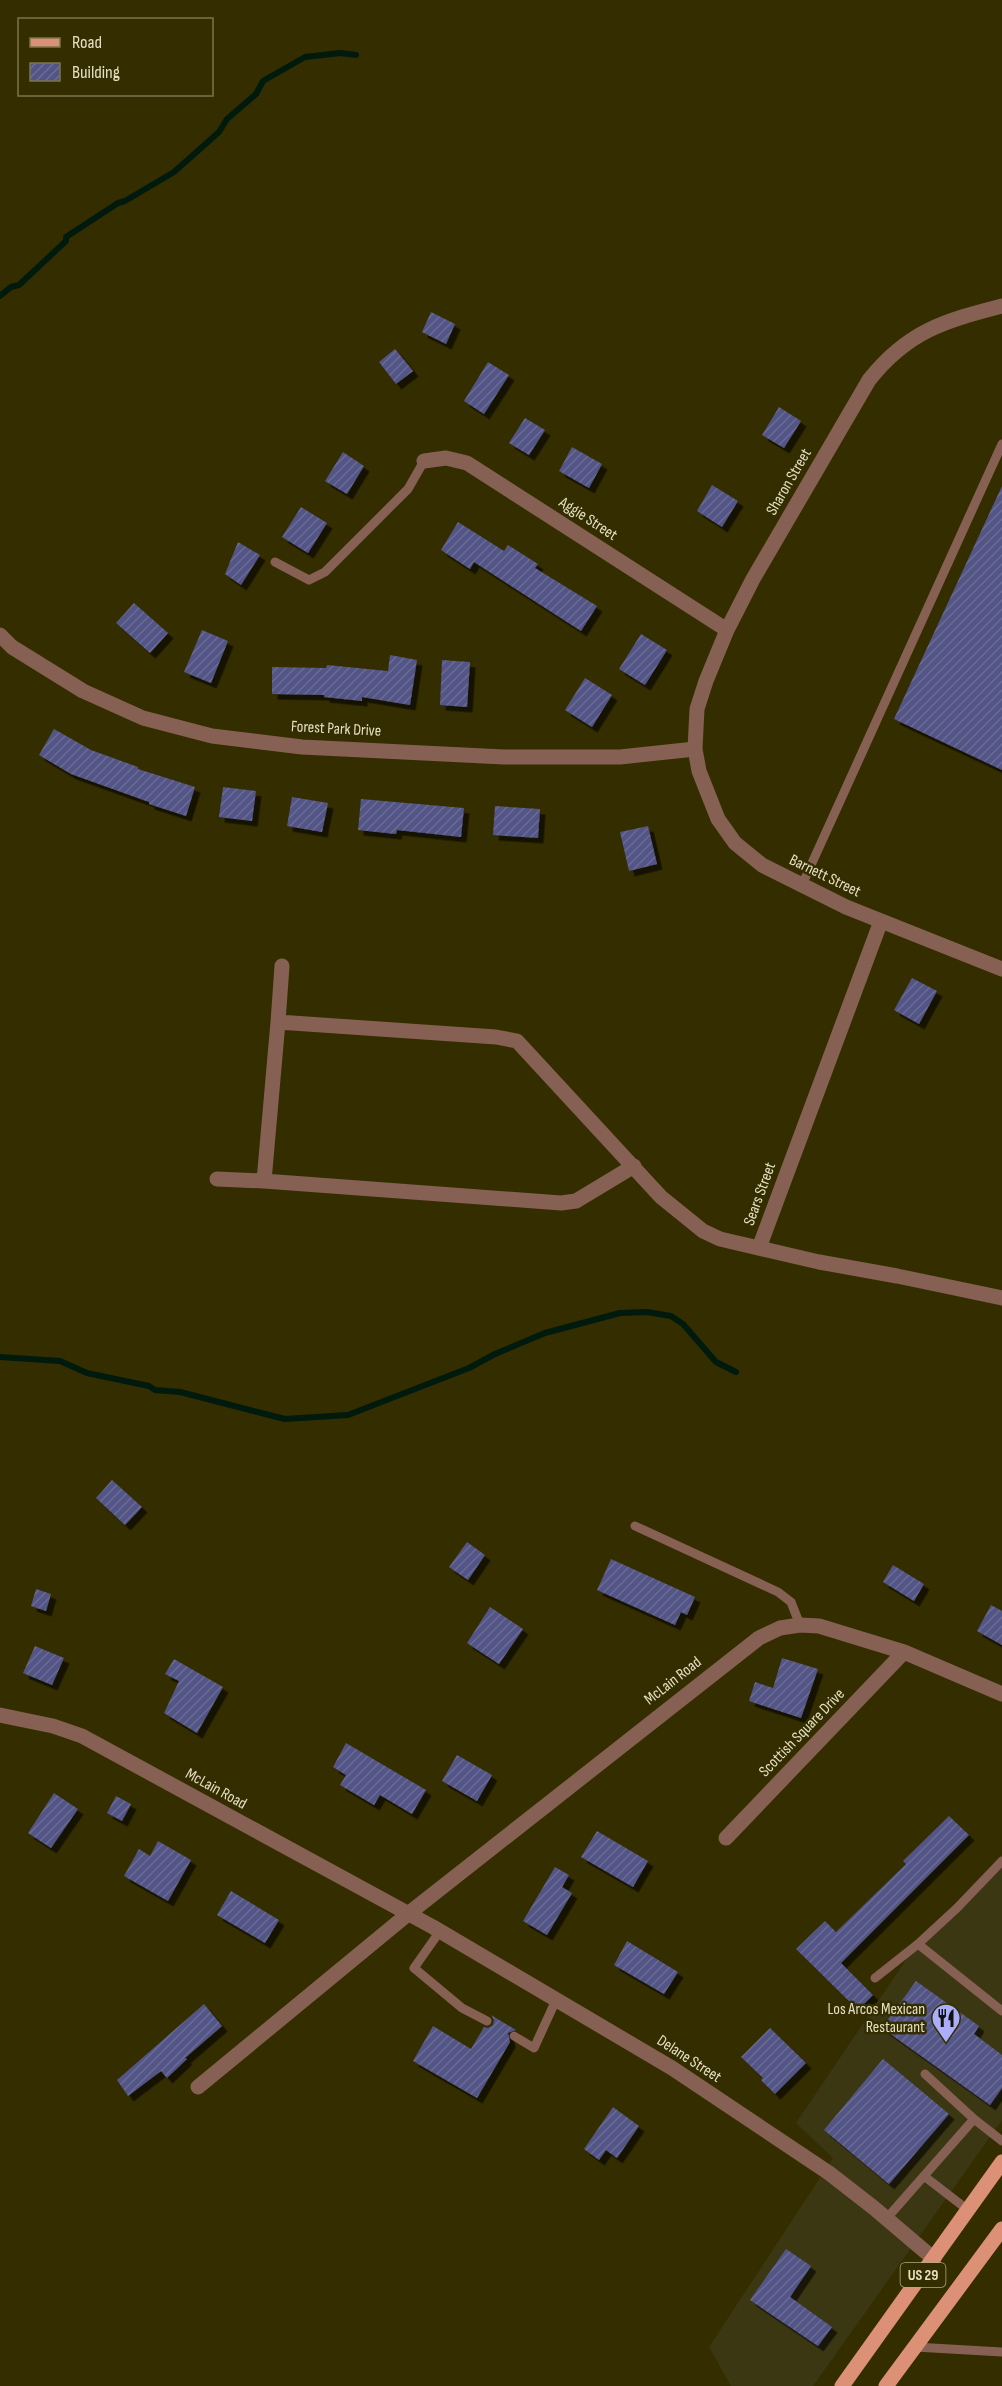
<svg xmlns="http://www.w3.org/2000/svg" width="1002" height="2386" viewBox="0 0 1002 2386" font-family="'Sofia Sans Condensed',sans-serif">
<style>
.built{fill:#3c3713}
.lines{fill:none;stroke-linecap:round;stroke-linejoin:round}
.stream{stroke:#001a0d;stroke-width:6}
.building{fill:url(#building-hatch);filter:url(#shadow)}
.service{stroke:#856053;stroke-width:9}
.minor{stroke:#856053;stroke-width:15}
.primary{stroke:#dc9176;stroke-width:15}
.labels{text-anchor:middle;dominant-baseline:central;stroke-width:5;stroke-linejoin:round;paint-order:stroke}
.shield{fill:#342d00;stroke:#afaa88;stroke-width:1.5}
.shield-label{font-size:15px;font-weight:bold;fill:#e4e0c2}
.street-label{font-size:16px;fill:#e4e0c2;stroke:#342d00}
.poi-label{font-size:16px;fill:#e4e0c2;stroke:#342d00;text-anchor:end}
</style>
<defs>
<pattern id="building-hatch" width="6" height="6" patternUnits="userSpaceOnUse" patternTransform="scale(1.5)"><rect width="6" height="6" fill="#525486"/><path d="M-1 1l2-2M0 6l6-6M5 7l2-2" fill="none" stroke="#6b6c95"/></pattern>
<filter id="shadow"><feDropShadow dx="5.5" dy="5.5" stdDeviation="0" flood-color="#0009"/></filter>
</defs>
<rect width="100%" height="100%" fill="#342d00"/>
<path class="built" d="M1002,1855V2120L813,2386H731L709,2347L833,2158L796,2123L914,1948Z"/>
<g class="lines">
<path class="stream" d="M0,296L11,287L19,285L66,241V237L118,203L125,201L174,172L219,132L227,119L256,94L263,81L305,57L340,53L356,55
M0,1357L60,1361L87,1373L149,1386L155,1390L180,1392L285,1419L348,1415L469,1368L495,1354L545,1333L620,1313L647,1312L671,1316L683,1324L716,1362L736,1372"/>
</g>
<path class="building" d="M431,312L455,324L446,344L422,332Z
M395,349L413,371L396,384L379,362Z
M488,362L509,375L484,414L464,401Z
M779,407L801,421L784,448L762,435Z
M525,418L545,430L529,455L509,443Z
M572,447L602,464L589,488L559,471Z
M343,452L364,466L347,494L325,481Z
M712,485L738,501L722,527L697,511Z
M1002,486V770L894,719Z
M301,507L327,523L308,553L282,537Z
M458,522L504,551L508,545L538,564L535,568L597,606L581,631L474,562L470,569L441,550Z
M238,542L260,555L241,585L225,574Z
M134,603L168,633L150,653L116,623Z
M202,630L228,641L211,683L184,672Z
M641,634L667,650L645,685L619,669Z
M390,655L417,660L410,705L362,697V701L324,697V695L272,694V667L326,668L327,665L388,671Z
M442,660L470,662L467,707L440,705Z
M585,678L612,695L592,727L565,710Z
M54,729L91,750L138,767V769L195,787L186,816L149,804V802L71,774L39,755Z
M223,787L256,791L252,821L219,817Z
M292,797L328,803L322,832L287,826Z
M361,799L464,808L461,837L397,830L396,834L358,830Z
M495,806L540,809L538,838L493,835Z
M648,826L657,864L629,871L620,832Z
M912,978L937,991L919,1024L894,1010Z
M112,1480L142,1507L125,1525L96,1498Z
M467,1542L485,1555L468,1580L449,1567Z
M611,1559L695,1597L687,1615L681,1612L675,1625L597,1590Z
M893,1565L924,1584L914,1601L883,1582Z
M36,1589L51,1594L46,1611L31,1606Z
M991,1605L1002,1611V1645L977,1631Z
M490,1607L523,1629L499,1664L467,1643Z
M35,1646L64,1658L52,1685L23,1673Z
M782,1658L818,1669L801,1718L749,1701L755,1682L773,1688Z
M174,1659L223,1687L197,1733L164,1713L179,1681L165,1674Z
M346,1743L426,1790L412,1814L380,1795L374,1805L340,1785L346,1775L333,1767Z
M457,1755L492,1775L477,1801L442,1781Z
M54,1793L78,1809L51,1848L28,1833Z
M116,1796L131,1804L122,1821L107,1813Z
M949,1816L969,1835L841,1963L873,1995L858,2010L796,1949L825,1921L836,1932L906,1864L903,1861Z
M597,1831L648,1861L633,1887L581,1857Z
M158,1841L191,1860L168,1901L124,1876L139,1849L150,1856Z
M555,1867L569,1875L562,1887L572,1893L547,1935L523,1921Z
M231,1891L279,1920L265,1943L217,1915Z
M627,1941L678,1972L664,1994L614,1965Z
M916,1981L979,2026L974,2034L1002,2055V2088L990,2105L882,2028Z
M204,2004L222,2026L185,2058L187,2059L167,2078L161,2071L128,2096L117,2080Z
M491,2015L516,2030L508,2033L510,2042L477,2098L413,2061L433,2026L471,2049L484,2027L488,2028L493,2025L494,2020Z
M770,2028L806,2063L775,2094L761,2080L763,2078L741,2057Z
M883,2059L949,2114L889,2184L824,2130Z
M613,2107L639,2126L617,2158L606,2150L599,2160L584,2149Z
M786,2249L811,2266L790,2297L832,2327L818,2346L750,2300Z"/>
<g class="lines">
<path class="service" d="M275,562L309,580L325,572L408,489L424,461
M802,885L1002,444
M635,1526L778,1592L791,1602L800,1625
M440,1931L414,1968L462,2008L487,2021
M918,1944L1002,2011
M875,1978L918,1944L957,1908L1002,1861
M514,2036L534,2048L556,2000
M925,2074L974,2119
M924,2176L968,2210
M887,2218L974,2119L1002,2141
M915,2347L1002,2352"/>
<path class="minor" d="M1002,306C944,321 908,331 869,380L753,579L727,630L706,681L697,709L695,749L699,771L718,819L735,843L762,865L846,907L1002,969
M424,461L446,458L467,463L727,630
M0,635L12,647L83,691L143,718L212,736L302,747L504,757H620L695,749
M278,1022L282,966
M634,1166L576,1201L561,1203L264,1181L278,1022L496,1037L517,1041L661,1197L703,1231L720,1239L819,1262L897,1276L1002,1298
M217,1179L264,1181
M759,1248L881,921
M0,1715L53,1726L82,1736L433,1927L672,2068L829,2173L874,2208L934,2259
M726,1838L904,1652
M198,2087L408,1914L759,1638L780,1628L800,1625L819,1626L904,1652L1002,1694"/>
<path class="primary" d="M842,2386L1002,2162
M886,2386L1002,2229"/>
</g>
<defs>
<g id="restaurant-pin" transform="scale(1.5)"><path d="M0 17L-7.5 6A9.5 9.5 0 1 1 7.5 6Z" fill="#abaffb" stroke="#342d00"/><path d="M-5-6h1v4h1v-4h1v4h1v-4h1v5L-1.5 .5V6h-2V.5L-5-1ZM5-6V6H3V1.5H1.5Q1.5-4 5-6Z" fill="#111"/></g>
</defs>
<g fill-rule="evenodd">
<use href="#restaurant-pin" x="946" y="2018"/>
</g>
<g class="labels">
<rect class="shield" x="900.5" y="2263" width="45" height="24" rx="4.5"/>
<g class="shield-label">
<text x="923" y="2275">US 29</text>
</g>
<g class="street-label">
<text transform="translate(789 482) rotate(-60)">Sharon Street</text>
<text transform="translate(588 519) rotate(33)">Aggie Street</text>
<text transform="translate(336 729) rotate(3)">Forest Park Drive</text>
<text transform="translate(825 876) rotate(26)">Barnett Street</text>
<text transform="translate(760 1194) rotate(-70)">Sears Street</text>
<text transform="translate(673 1681) rotate(-38)">McLain Road</text>
<text transform="translate(802 1733) rotate(-46)">Scottish Square Drive</text>
<text transform="translate(216 1789) rotate(29)">McLain Road</text>
<text transform="translate(689 2059) rotate(33)">Delane Street</text>
</g>
<g class="poi-label">
<text x="925" y="2009">Los Arcos Mexican<tspan x="925" dy="18">Restaurant</tspan></text>
</g>
</g>
<rect x="18" y="18" width="195" height="78" fill="#342d00" stroke="#7a754e" stroke-width="1.5"/>
<rect x="30" y="38" width="30" height="9" fill="#dc9176" stroke="#7a754e" stroke-width="1.5"/>
<text x="72" y="48" font-size="18" fill="#e4e0c2">Road</text>
<rect x="30" y="63" width="30" height="18" fill="url(#building-hatch)" stroke="#7a754e" stroke-width="1.5"/>
<text x="72" y="78" font-size="18" fill="#e4e0c2">Building</text>
</svg>
